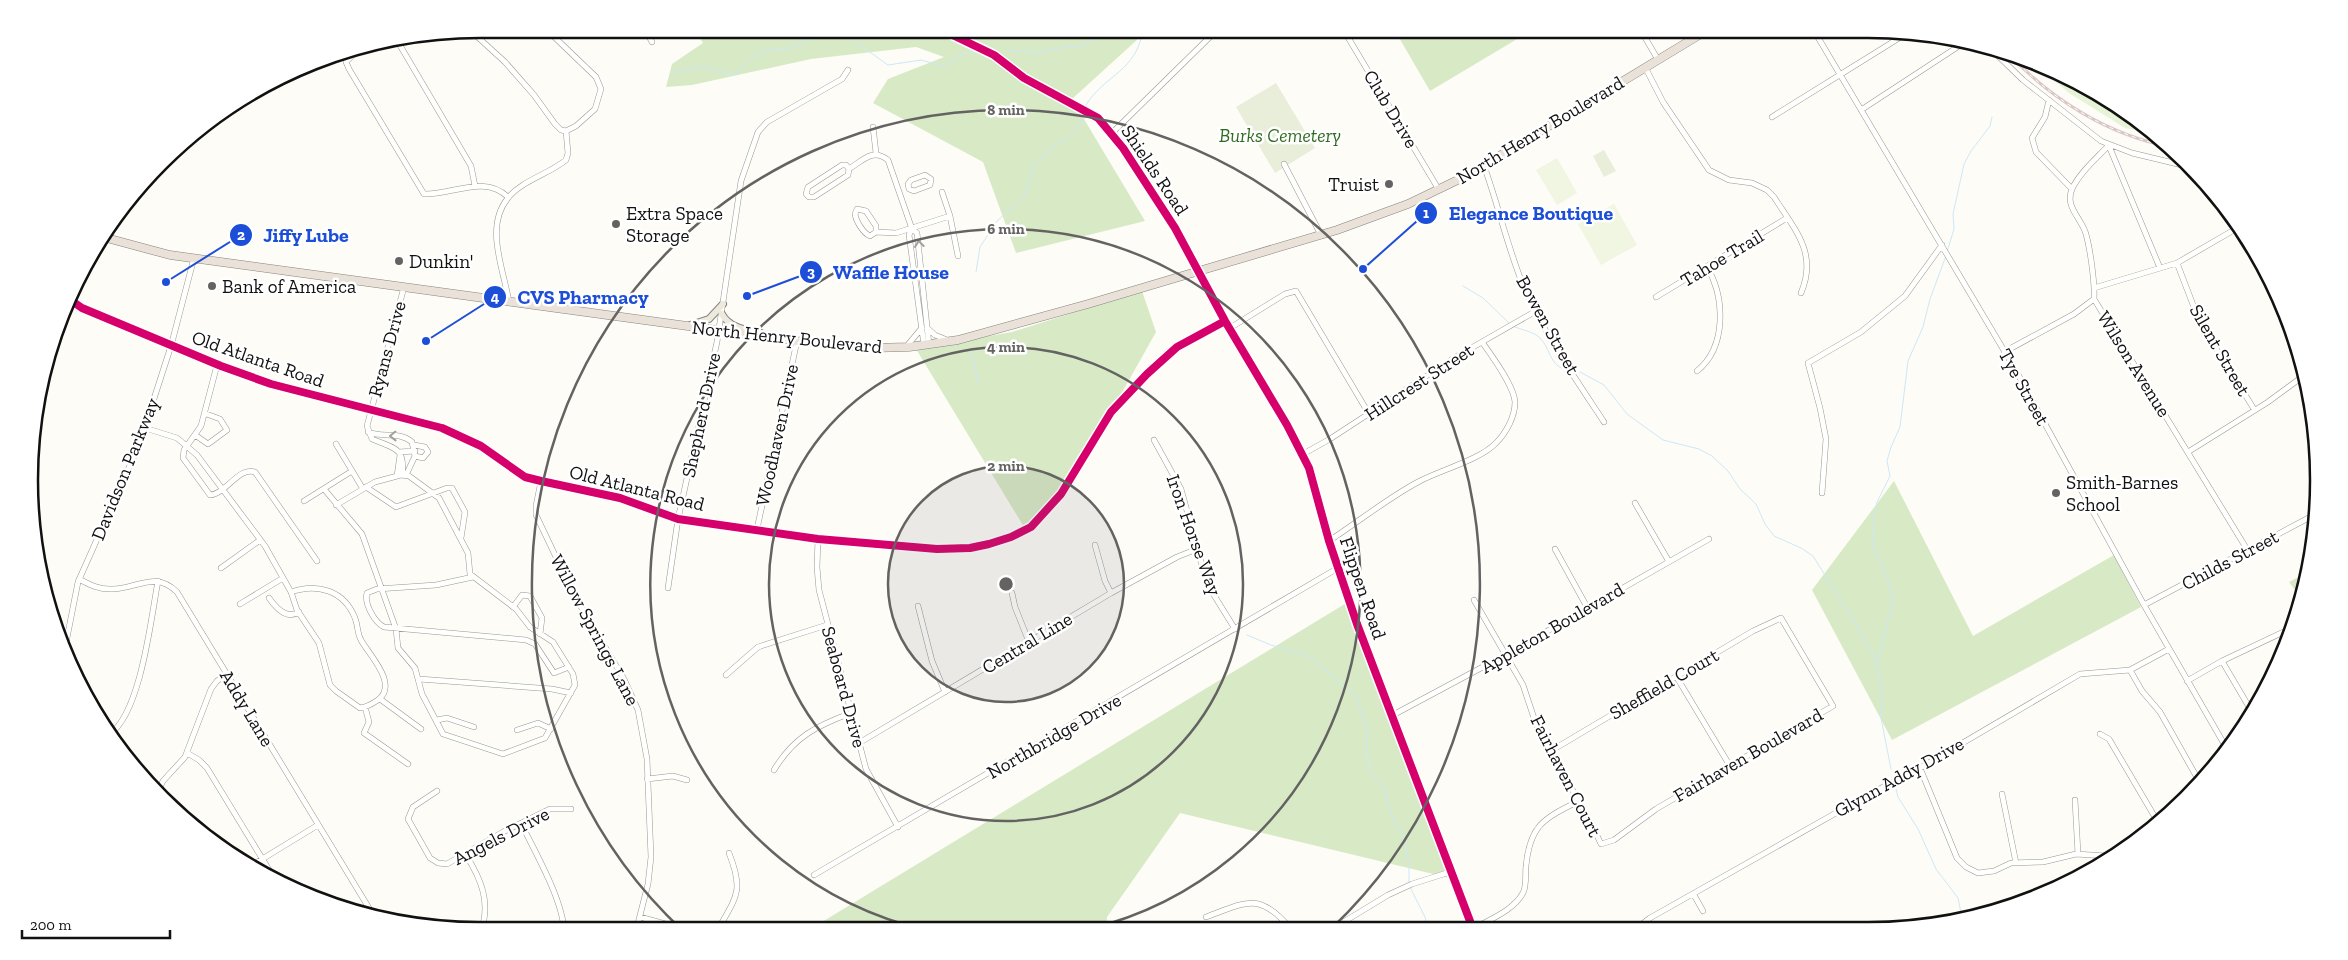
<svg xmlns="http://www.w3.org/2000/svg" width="2348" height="960" viewBox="0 0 2348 960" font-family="'Zilla Slab',serif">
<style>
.green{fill:#e7f3d7}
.forest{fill:#d8eac5}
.cemetery{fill:#e9eedb}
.pitch{fill:#f0f6e1}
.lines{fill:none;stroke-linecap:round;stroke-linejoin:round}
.stream{stroke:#cde8f7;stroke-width:1}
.minor-casing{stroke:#979795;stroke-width:6}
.major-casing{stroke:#858482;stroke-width:8}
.highway-casing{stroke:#858482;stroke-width:9}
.minor{stroke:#fffffe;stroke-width:5}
.major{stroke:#ede9dc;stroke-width:6}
.highway{stroke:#eae1d8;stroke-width:8}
.rail-casing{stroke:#d9c6c7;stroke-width:3}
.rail{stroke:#fff;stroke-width:1;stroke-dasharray:4;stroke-linecap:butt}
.cycleway-casing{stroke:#fff;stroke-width:11}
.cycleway{stroke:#d6006c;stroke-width:8}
.oneway{stroke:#a0a09f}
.ring{fill:none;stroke:#646362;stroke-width:2.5}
.poi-dot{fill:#646362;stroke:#fff;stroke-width:2}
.labels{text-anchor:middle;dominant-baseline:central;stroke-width:5;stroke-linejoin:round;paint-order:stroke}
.street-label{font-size:19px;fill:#111;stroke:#fff}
.park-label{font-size:19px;font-style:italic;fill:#2f6b1f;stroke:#fff}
.poi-label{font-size:19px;fill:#111;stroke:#fff;text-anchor:start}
.rim{fill:none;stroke:#111;stroke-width:2.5}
.centre{fill:#646362;stroke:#fff;stroke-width:2.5}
.ring-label{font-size:15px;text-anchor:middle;font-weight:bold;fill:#646362;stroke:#fff;stroke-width:5;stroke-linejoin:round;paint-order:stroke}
.leader{fill:none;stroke:#1d4ed8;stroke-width:2}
.callout-dot{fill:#1d4ed8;stroke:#fff;stroke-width:2}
.mark-label{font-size:15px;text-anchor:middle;font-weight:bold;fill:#fff}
.callout-label{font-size:20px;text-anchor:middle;font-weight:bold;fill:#1d4ed8;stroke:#fff;stroke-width:5;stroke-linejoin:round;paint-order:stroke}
</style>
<rect width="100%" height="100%" fill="#fdfcf7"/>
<path class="green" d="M2034,62L2093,89L2156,134L2125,128L2069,93Z"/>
<path class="forest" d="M694,29H1149L1072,99L1145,221L1016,253L983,162L873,103L888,79L944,57L916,47L811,59L692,85L666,87L672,64L703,43Z
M1394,29H1534L1430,91Z
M1142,291L1156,332L1079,469L1050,509L1024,527L916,349L1012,332Z
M1894,481L1973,636L2114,555L2141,607L1892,740L1812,590Z
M2308,572L2303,591L2298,594L2289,582Z
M1348,602L1454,879L1180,813L1107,917V930H827L822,922Z"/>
<path class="cemetery" d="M1276,83L1315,148L1275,173L1236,107Z
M1604,150L1616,171L1604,177L1593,156Z"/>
<path class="pitch" d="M1557,158L1577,193L1557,205L1536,170Z
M1614,204L1637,245L1601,265L1578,224Z"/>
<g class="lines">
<path class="stream" d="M1007,50L1039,53L1049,49L1082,46L1108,29
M671,73L702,66L734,75L762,51L790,48L823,34L850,38L888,65L921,60L943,66L967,52L974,53
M1086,105C1105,74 1137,72 1143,29
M1947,252L1954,229L1953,214L1964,164L1971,151L1990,126L1992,117
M976,272L980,247L997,221L1024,196L1035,163L1054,146L1066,139L1085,118
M1463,286L1483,298L1510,324
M1515,327C1523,330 1534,332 1540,338C1551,349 1549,366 1567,370
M971,351L979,384
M1580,372L1604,385L1627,414L1663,440L1699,449L1712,456L1728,471L1740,489L1756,504L1765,524L1774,536L1801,548L1813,556L1865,639L1877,662L1882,689L1881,718L1891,769
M1247,635L1271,645L1310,657L1356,696L1364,719L1367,733L1366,754L1370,771L1385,789L1388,807L1405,841L1409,866V883
M1877,662L1893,601L1888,580L1873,546L1874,516L1877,502L1890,476L1887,461L1891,447L1900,427L1908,361L1923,327L1930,299L1946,256
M1896,789L1898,797L1918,829L1936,869L1958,898L1962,918
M1410,887L1425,917L1428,929"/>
<g class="minor-casing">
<path id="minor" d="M645,29L652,42
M940,29L994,55L1024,78L1098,118L1123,148L1175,228L1225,321L1287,425L1309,468L1329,541L1357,624L1473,929
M1343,29L1439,190
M1640,29L1657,58
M1813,29L2015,369L2144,605L2227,749
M470,30L505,62L534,95L555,124L561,130L566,131L576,126L595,109L601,89L596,77L546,29
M398,42L471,166L475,186
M366,48L352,56L346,62L349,69L424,194C453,195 484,174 508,197
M1991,49L2023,80L2101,141L2132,153L2190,167
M1645,67L1663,102L1709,170L1729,180L1752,183L1767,190L1774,197C1795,230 1818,253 1801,293
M2049,100L2045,117L2032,138L2036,152L2072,189
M1861,110L1962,44
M1772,117L1904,35
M873,127L876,153
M1111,134L1218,29
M2109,145C2097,158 2080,172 2072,189C2065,206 2079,216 2085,231C2090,246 2095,283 2094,299L2248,551
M2109,146L2160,268
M1284,164L1321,235
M1484,166C1499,207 1508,250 1525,290C1545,335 1577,381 1604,422
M849,169L846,165H842L808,187L806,194L809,197H814L848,175L849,169C863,160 873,148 888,160L912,229L917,233L929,345
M925,175L931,179L930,185L914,191L909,189L908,184L911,180Z
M942,192L950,216L958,256
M912,229L909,235L924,345
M876,232V226L866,211L857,209L855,214C856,221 863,233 870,236L876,232L896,233L950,216
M2177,263L2200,323L2254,409
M2094,288L2177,263L2239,227
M1656,297L1787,218
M69,299L82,308L221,366L271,384L442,428L481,446L525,477L541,481L620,498L678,519L818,539L937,549L970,548L989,544L1011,537L1031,527L1061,494L1111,412L1147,374L1177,347L1225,321
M509,302C504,270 484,227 508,198C521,181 549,174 566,160L568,153L566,131
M927,328L935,335L947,340
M1230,328L1285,294L1296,291L1369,414
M906,347L921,329
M2004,352L2074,314L2094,299
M217,365L201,426L184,450L183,458L210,495C226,494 239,466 255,472L317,561
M1697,371C1727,347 1725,297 1707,267
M145,428L177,438L197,455L265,546L291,592C317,583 344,590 355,618C358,625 357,633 361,640C369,655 399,684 378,700C372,704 367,707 360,708L336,691L330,685L319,643L297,610L291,592
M368,432C382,438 400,431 412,442L415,456L406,475
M195,435L208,444L227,430L220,419L204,413
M1154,440L1181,489L1203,569L1212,592L1235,629
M336,444L363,489
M414,445L425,447L428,452L423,458L415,456
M399,452L415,451
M2188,452L2268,402L2306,374
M1303,454L1330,439L1454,358L1536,311
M402,475C406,447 393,448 372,439L367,426L404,287
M397,476L400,455
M541,481L536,506V515L574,595L624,679L638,710L647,759L651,857L648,884L636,931
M366,487L396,507L447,488H452L465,512L461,538
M324,489L362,534L396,629L398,648L415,668L422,694L443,734L503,754L545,738L575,685L573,674L553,642L530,627L516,609L470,574L468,553L439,498L409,476L401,475L375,482L336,505
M1822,493L1826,439L1820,408L1808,363L1861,332L1905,296L1942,245
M304,501L352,471
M1635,503L1668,560
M757,529L797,341
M818,539L817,567L819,590L866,769L898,827
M1329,541C1358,522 1388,498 1418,482C1440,470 1480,460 1496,443C1506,433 1515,417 1515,402C1514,386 1492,356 1482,342
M1095,545L1105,581L1111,593
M1555,549L1587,607
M221,568L260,540
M473,577L436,585L377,589L367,593C364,603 374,622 384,627L526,640L535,644L554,673L569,667
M79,579C90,585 100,590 113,589C137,589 155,570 177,592L372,913
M668,588L678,519L717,342L741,181L758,132L767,122L842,79L848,70
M1012,593L1015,607L1029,642
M269,598C276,608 287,620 299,612
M1474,600L1523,685L1537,727L1590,821L1601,844L1614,840L1656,809L1833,706L1781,618L1753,631L1549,752
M240,604L283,578
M2144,605L2316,514
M918,606L932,661L945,692
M513,607L522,595L530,596L542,618L540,634
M66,643L78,582L139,445L171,346L194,258
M2222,661L2252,712
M2130,670L2142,691L2160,712L2199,781
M726,675L758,647L827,625
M1676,676L1730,766
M419,679L552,689L571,693
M2187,681L2222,661L2294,627
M380,699L421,729
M365,707L369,722L364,733L408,764
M1393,715L1507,654L1709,539
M437,720L447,718L474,727
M517,730L538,723L551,729
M110,734C141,712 151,618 158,581
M2100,734L2109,739L2159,824
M859,743L1111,593L1177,557L1197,549
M187,753L199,760L207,768L271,873
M1920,768L1957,858L1966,867L1978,873L1994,871L2011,863L2043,862L2076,854L2106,856
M774,770C794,737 816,726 851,713
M647,779L673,776L687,780
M437,791L413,807L408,819L430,858L438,863L447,864L503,832L550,809H571
M157,793L163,781L185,757L211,689L217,681L227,674
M2002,794L2016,863
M2075,800L2078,854
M521,823C535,852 563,900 564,931
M466,855C481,879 491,902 481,931
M254,864L318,825
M814,875L1338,568
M1694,895L1703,911
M640,917L691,931
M1206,917C1247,902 1259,891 1291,929
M1637,928L1650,918L1866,796L1920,768L2080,674L2130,670L2169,649
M1332,929L1388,895L1412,884L1450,872
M1473,929C1490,919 1513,911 1523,893C1527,886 1525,873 1526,866C1530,824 1545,818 1579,801
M717,931C737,896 744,891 729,853"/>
</g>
<g class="major-casing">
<path id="major" d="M722,314C729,328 747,330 761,333
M690,325L709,319L723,304"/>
</g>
<g class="highway-casing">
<path id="highway" d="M103,237L170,255L797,341L871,348L909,347L958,340L1088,304L1337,230L1408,204L1468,175L1709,29"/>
</g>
<use href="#minor" class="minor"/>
<use href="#major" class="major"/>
<use href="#highway" class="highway"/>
<g class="rail-casing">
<path id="rail" d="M2007,52C2050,99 2108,135 2171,147"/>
</g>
<use href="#rail" class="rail"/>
<g class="cycleway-casing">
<path id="cycleway" d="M940,29L994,55L1024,78L1098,118L1123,148L1175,228L1225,321L1287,425L1309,468L1329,541L1357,624L1473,929
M69,299L82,308L221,366L271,384L442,428L481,446L525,477L541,481L620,498L678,519L818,539L937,549L970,548L989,544L1011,537L1031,527L1061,494L1111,412L1147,374L1177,347L1225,321"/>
</g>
<use href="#cycleway" class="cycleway"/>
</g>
<defs><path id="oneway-chevron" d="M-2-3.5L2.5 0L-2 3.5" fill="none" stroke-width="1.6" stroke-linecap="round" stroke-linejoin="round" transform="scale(1.25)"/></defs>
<g class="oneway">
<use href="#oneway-chevron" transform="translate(919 244) rotate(-97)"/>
<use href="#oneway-chevron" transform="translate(393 436) rotate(179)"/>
</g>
<circle cx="1006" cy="584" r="118" fill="#646362" fill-opacity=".12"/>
<g class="ring">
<circle cx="1006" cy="584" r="118"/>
<circle cx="1006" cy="584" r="237"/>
<path d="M926 930A355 355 0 1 1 1089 929"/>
<path d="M683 931A474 474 0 1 1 1332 928"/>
</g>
<g class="poi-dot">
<circle cx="1389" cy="184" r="5"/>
<circle cx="616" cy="224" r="5"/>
<circle cx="399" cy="261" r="5"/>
<circle cx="212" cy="286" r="5"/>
<circle cx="2056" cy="493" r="5"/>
</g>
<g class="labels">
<g class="street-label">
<text transform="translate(1391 109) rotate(59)">Club Drive</text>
<text transform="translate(1540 130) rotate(-31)">North Henry Boulevard</text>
<text transform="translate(1155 170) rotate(56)">Shields Road</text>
<text transform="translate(1722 258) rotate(-31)">Tahoe Trail</text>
<text transform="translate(1548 325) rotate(61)">Bowen Street</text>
<text transform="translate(787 337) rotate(6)">North Henry Boulevard</text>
<text transform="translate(387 349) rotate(-75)">Ryans Drive</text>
<text transform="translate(2220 350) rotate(60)">Silent Street</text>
<text transform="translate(258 359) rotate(19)">Old Atlanta Road</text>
<text transform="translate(2134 364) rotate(58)">Wilson Avenue</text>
<text transform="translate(1419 382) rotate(-33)">Hillcrest Street</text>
<text transform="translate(2024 387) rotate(61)">Tye Street</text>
<text transform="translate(701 415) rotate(-78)">Shepherd Drive</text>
<text transform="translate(777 435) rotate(-78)">Woodhaven Drive</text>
<text transform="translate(125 469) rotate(-68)">Davidson Parkway</text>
<text transform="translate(637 488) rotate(14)">Old Atlanta Road</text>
<text transform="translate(1194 535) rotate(70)">Iron Horse Way</text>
<text transform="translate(2230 560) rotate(-28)">Childs Street</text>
<text transform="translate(1363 588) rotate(71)">Flippen Road</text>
<text transform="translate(1552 628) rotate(-30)">Appleton Boulevard</text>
<text transform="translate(595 630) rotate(62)">Willow Springs Lane</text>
<text transform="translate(1027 643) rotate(-31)">Central Line</text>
<text transform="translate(1664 684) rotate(-30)">Sheffield Court</text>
<text transform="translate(844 687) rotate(75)">Seaboard Drive</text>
<text transform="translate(247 708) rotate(59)">Addy Lane</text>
<text transform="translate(1054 736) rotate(-30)">Northbridge Drive</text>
<text transform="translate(1748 755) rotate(-30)">Fairhaven Boulevard</text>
<text transform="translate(1566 776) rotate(63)">Fairhaven Court</text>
<text transform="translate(1899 777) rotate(-29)">Glynn Addy Drive</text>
<text transform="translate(501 836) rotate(-27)">Angels Drive</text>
</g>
<g class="park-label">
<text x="1280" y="135">Burks Cemetery</text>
</g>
<g class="poi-label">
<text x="1379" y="184" text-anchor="end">Truist</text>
<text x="626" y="213">Extra Space<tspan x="626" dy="22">Storage</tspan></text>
<text x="409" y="261">Dunkin'</text>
<text x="222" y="286">Bank of America</text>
<text x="2066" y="482">Smith-Barnes<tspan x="2066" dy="22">School</tspan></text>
</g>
</g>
<path d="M0 0H2348V960H0ZM480 38H1868A442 442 0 0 1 2310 480V480A442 442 0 0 1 1868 922H480A442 442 0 0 1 38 480V480A442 442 0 0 1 480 38Z" fill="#fff" fill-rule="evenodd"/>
<path class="rim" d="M480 38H1868A442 442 0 0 1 2310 480V480A442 442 0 0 1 1868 922H480A442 442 0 0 1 38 480V480A442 442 0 0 1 480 38Z"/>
<circle cx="1006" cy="584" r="8" class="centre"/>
<g class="ring-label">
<text x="1006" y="115">8 min</text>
<text x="1006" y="234">6 min</text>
<text x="1006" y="352">4 min</text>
<text x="1006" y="471">2 min</text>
</g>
<path class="leader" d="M1363 269L1426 213M166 282L241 235M747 296L811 272M426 341L495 297"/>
<g class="callout-dot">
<circle cx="1363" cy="269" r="5"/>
<circle cx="166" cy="282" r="5"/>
<circle cx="747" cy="296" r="5"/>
<circle cx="426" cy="341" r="5"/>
<circle cx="1426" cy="213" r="12"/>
<circle cx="241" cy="235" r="12"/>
<circle cx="811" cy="272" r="12"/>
<circle cx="495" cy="297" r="12"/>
</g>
<g class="mark-label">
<text x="1426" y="218">1</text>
<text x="241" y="240">2</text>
<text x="811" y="277">3</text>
<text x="495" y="302">4</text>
</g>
<g class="callout-label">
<text x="1531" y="220">Elegance Boutique</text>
<text x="306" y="242">Jiffy Lube</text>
<text x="891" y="279">Waffle House</text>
<text x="583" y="304">CVS Pharmacy</text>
</g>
<path d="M22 930v8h148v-8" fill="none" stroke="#111111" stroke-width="2.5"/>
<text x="30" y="930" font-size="15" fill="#111111" stroke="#ffffff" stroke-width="4" paint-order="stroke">200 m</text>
</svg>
